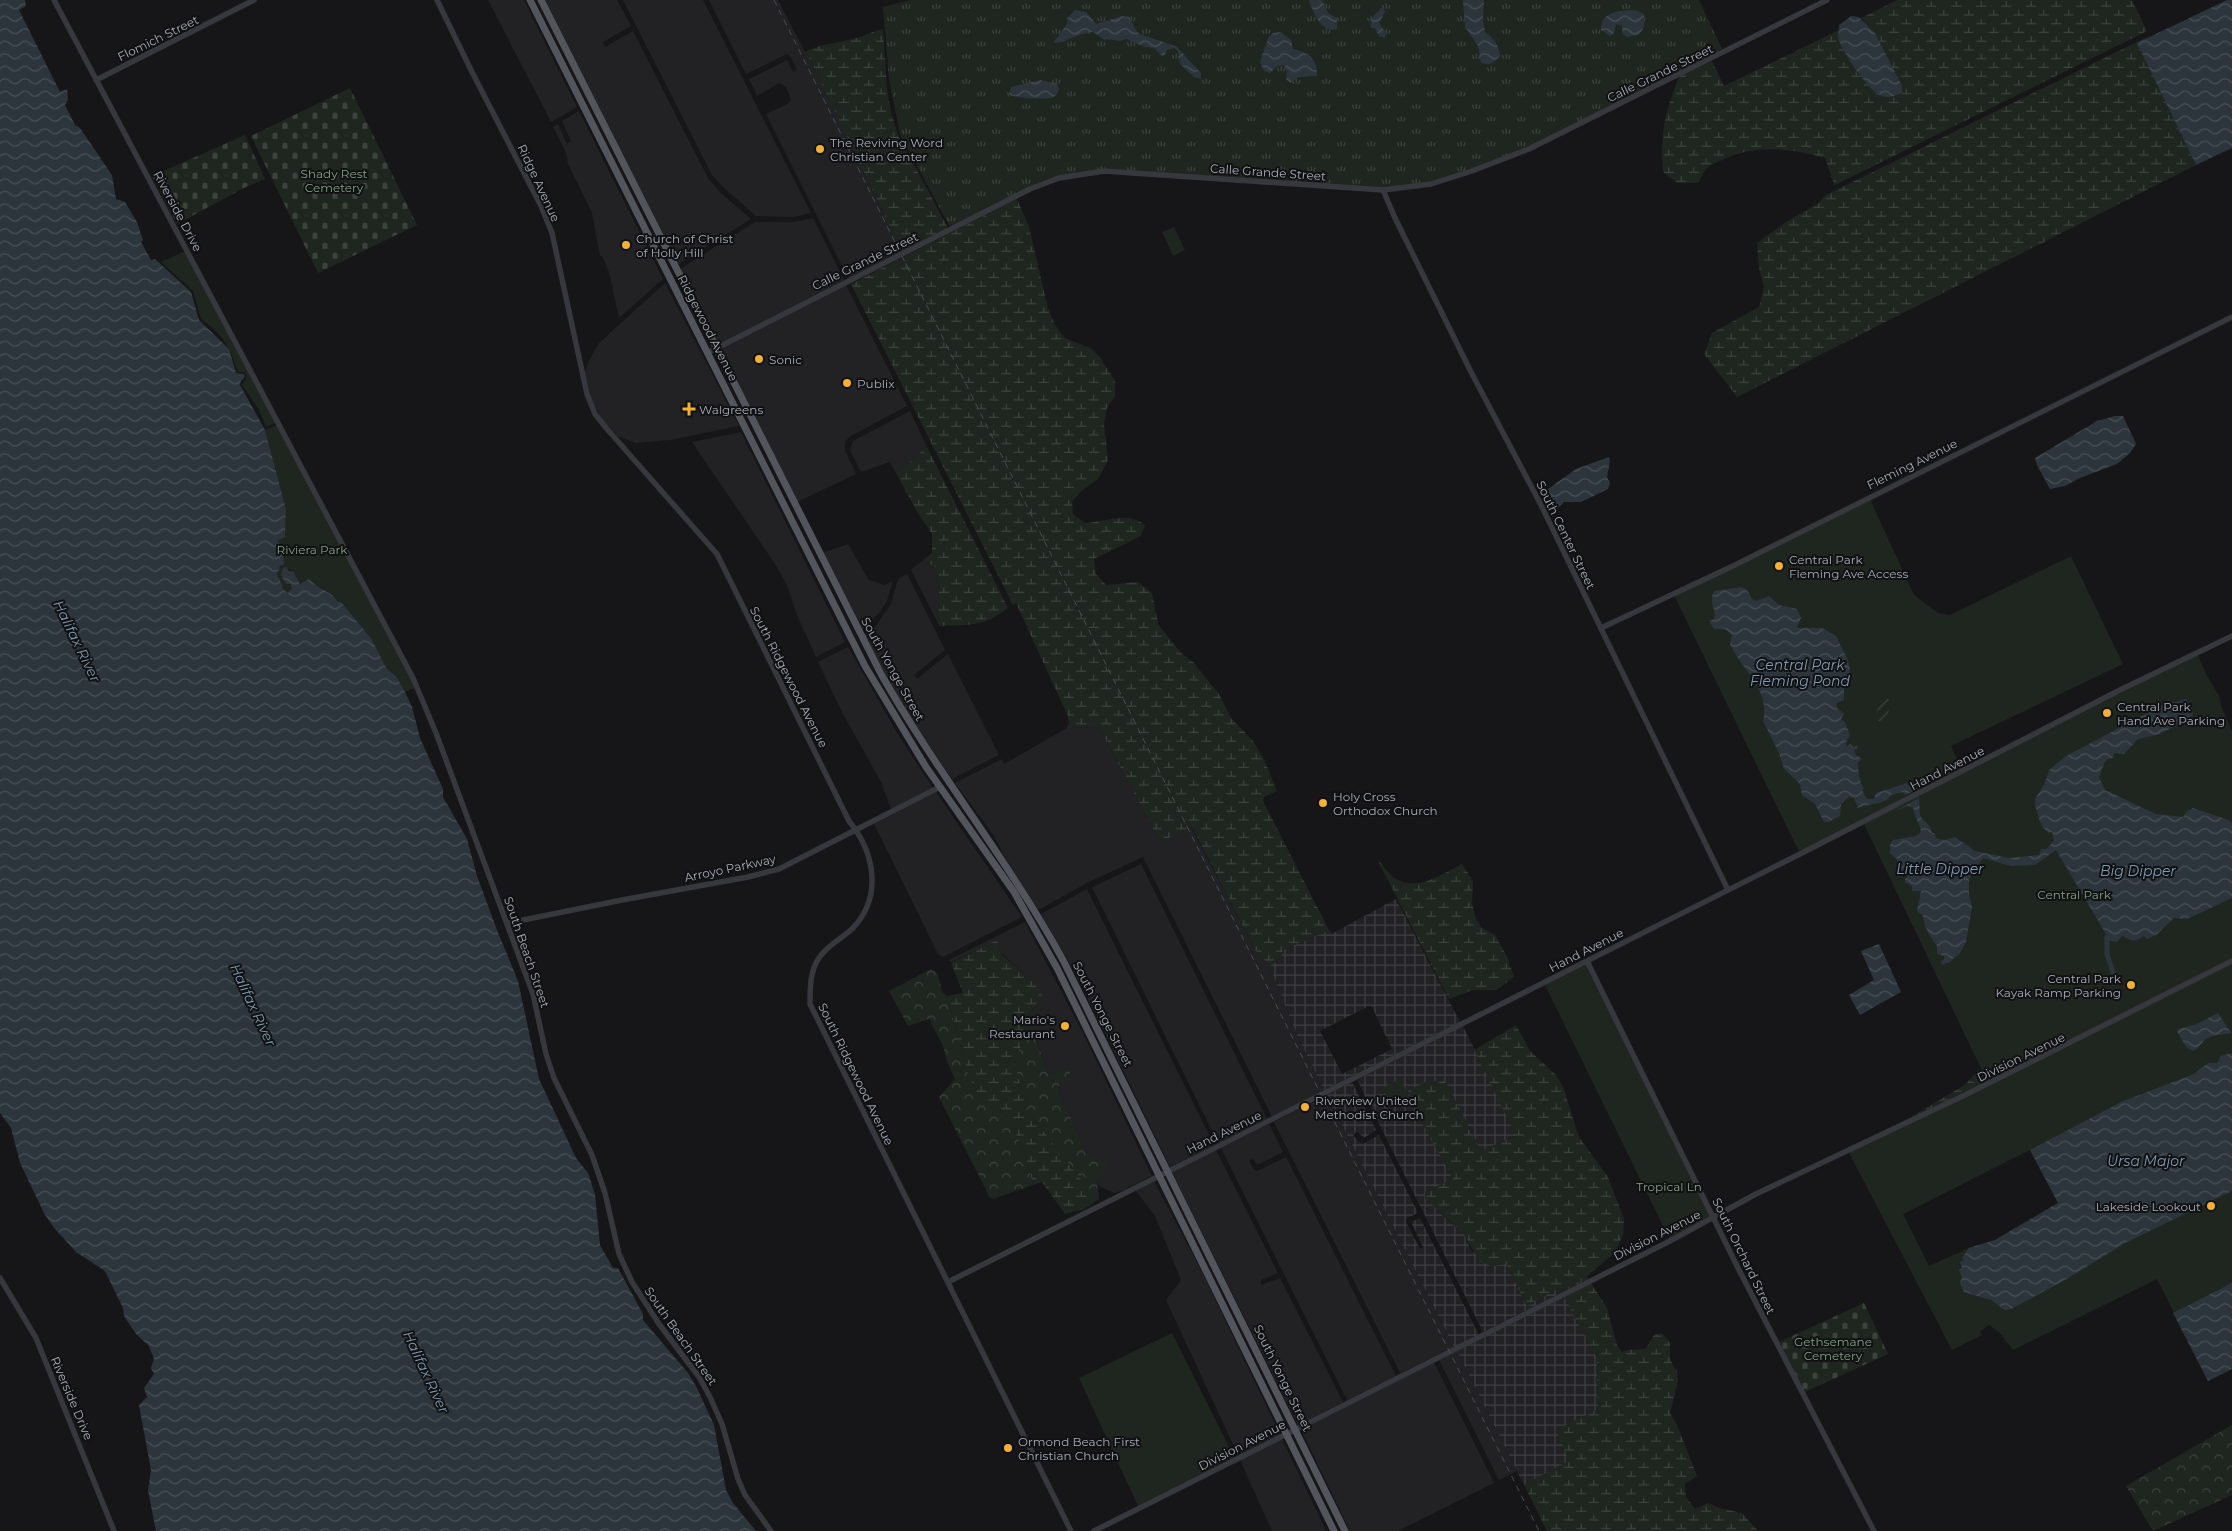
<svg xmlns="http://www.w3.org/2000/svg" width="2232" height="1531" viewBox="0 0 2232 1531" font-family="Montserrat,sans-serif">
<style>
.built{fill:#222225}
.industrial{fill:url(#industrial-grid);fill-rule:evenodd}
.grass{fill:url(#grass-tufts)}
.forest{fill:url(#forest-crowns)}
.wetland{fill:url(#wetland-marsh)}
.cemetery{fill:url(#cemetery-stones)}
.park{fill:#1e261f;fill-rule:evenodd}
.garden{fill:url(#garden-furrows)}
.water{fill:url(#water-waves)}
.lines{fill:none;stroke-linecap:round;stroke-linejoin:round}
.canal{stroke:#2c353c;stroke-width:5}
.minor{stroke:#37383d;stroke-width:5.5}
.major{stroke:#53555c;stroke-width:7}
.rail{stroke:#4a4c52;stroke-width:1;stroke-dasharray:6 5;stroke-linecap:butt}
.poi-dot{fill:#f2b134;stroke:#111113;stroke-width:2}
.labels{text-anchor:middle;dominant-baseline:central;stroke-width:4;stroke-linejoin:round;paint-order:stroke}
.street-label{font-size:12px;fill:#a8adb8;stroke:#111113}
.poi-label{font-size:12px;fill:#a8adb8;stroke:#111113;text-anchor:start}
.park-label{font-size:12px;fill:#7fa381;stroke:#111113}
.water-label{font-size:14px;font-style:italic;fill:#7f9bb3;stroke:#111113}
</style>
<defs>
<pattern id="industrial-grid" width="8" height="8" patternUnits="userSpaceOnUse" patternTransform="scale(1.25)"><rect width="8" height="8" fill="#222225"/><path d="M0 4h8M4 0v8" fill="none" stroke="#3f3f43"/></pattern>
<pattern id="grass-tufts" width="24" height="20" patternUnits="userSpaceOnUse" patternTransform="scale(1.25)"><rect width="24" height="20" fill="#1e261f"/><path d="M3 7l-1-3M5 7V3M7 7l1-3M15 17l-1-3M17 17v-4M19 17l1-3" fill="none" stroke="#3c433d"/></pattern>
<pattern id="forest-crowns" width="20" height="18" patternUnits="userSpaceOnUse" patternTransform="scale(1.25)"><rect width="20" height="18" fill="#1e261f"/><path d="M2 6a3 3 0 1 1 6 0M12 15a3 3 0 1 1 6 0" fill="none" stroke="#3c433d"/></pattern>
<pattern id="wetland-marsh" width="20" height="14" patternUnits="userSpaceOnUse" patternTransform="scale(1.25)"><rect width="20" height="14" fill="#1e261f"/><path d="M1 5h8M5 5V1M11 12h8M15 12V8" fill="none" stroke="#3c433d"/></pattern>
<pattern id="cemetery-stones" width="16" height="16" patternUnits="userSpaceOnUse" patternTransform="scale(1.25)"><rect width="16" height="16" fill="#1e261f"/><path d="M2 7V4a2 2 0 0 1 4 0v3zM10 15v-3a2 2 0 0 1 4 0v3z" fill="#3c433d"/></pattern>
<pattern id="garden-furrows" width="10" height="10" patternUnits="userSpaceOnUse" patternTransform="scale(1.25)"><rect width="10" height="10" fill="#1e261f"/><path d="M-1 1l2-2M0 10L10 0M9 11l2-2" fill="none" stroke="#3c433d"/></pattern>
<pattern id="water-waves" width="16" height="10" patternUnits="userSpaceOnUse" patternTransform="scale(1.25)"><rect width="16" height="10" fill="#2c353c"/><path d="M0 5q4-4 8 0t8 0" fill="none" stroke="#485056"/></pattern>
</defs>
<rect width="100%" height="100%" fill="#161618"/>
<path class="built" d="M488,0H524L577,107L551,122Z
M544,0H617L631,26L603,42L605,47L633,31L708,178L720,192L751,219L677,265Z
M623,0H703L811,213L794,217L756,216L723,187L712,175Z
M709,0H778L805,52L806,51L864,168L862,169L902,252L848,278L766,114L789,103L791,99L786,87L779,83L757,96L749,79L787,60L793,72L797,69L790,56L787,54L746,74Z
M579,111L663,279L619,318L609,272L602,256H600L592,213L568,164L566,153L553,127L558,124L567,144L571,141L562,121Z
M813,218L844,280L717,345L680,269L755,222H794Z
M665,283L739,426L670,440L636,443L617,436L601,418L591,398L585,373L588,362L599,343Z
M846,285L907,406L849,437L845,442V451L856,474L797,502L719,350Z
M910,411L927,447L896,473L890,462L861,472L850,450L853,441Z
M741,432L845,642L816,657L797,615L787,585L775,564L692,442L677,445Z
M848,544L869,580L884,585L893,581L887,601L879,613L861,631L822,553Z
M923,560L936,567L939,591L937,621L911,570Z
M907,574L945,650L914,675L917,679L948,654L999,755L952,779L901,704L863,636L875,627L891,604L898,579Z
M848,647L899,736L933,788L891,809L881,782L843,714L818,662Z
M1099,727L1160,842L1191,827L1255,950L1269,965L1297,1035L1324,1090L1272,1117L1143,857L1089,882L1038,910L1002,852L994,836L955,783L1002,759L1004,764L1067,728Z
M936,792L1022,917L943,957L938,954L874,824Z
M1141,864L1267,1119L1218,1143L1092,887Z
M1087,889L1214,1145L1170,1167L1097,1017L1068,960L1041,914Z
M1025,922L1082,1031L1152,1176L1121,1191L1114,1193L1099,1186L1097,1182L1103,1175L1087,1155L1058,1089L1069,1068L1048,1074L1036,1037L1026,1016L1040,1002L1033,981L1002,954L997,941L951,962L949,960Z
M1327,1095L1454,1347L1400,1373L1274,1122Z
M1269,1124L1283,1152L1257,1165L1253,1159L1249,1161L1254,1170L1257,1171L1286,1157L1396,1376L1347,1400L1221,1148Z
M1216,1150L1278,1273L1261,1280V1285L1280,1278L1343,1402L1298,1425L1172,1172Z
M1154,1181L1203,1274L1280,1434L1238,1455L1166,1300L1181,1280L1155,1216L1135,1190Z
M1457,1351L1517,1471L1499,1480L1439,1360Z
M1434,1362L1494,1483L1398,1531H1350L1301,1430Z
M1282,1439L1326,1530L1324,1531H1272L1240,1460Z"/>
<path class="industrial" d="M1396,899L1460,1022L1324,1090L1297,1035L1269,965L1279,961L1283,950L1329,930L1333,933ZM1369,1006L1372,1007L1392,1049L1342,1074L1320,1031Z
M1463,1026L1517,1135L1481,1151L1445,1081L1438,1149L1453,1179L1425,1192L1441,1214L1464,1234L1471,1250L1491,1266L1506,1264L1527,1306L1559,1288L1562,1292L1483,1332L1357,1080Z
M1352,1082L1376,1130L1364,1138L1357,1131L1353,1135L1358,1141L1363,1144L1379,1135L1418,1213L1407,1218L1406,1222L1420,1249L1423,1247L1411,1222L1420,1218L1479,1335L1454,1347L1327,1095Z
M1564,1297L1597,1358L1598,1409L1570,1461L1524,1485L1457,1351Z"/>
<path class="grass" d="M910,0H1699L1724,53L1529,149L1431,184L1383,190L1104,171L1059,178L951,229L900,134L889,79L883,7Z"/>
<path class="forest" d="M931,969L938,974L942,992L947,996L969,1077L980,1099L1007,1116L1024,1151L1033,1185L993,1199L992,1197L990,1198L939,1097L955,1079L947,1061L943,1046L929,1019L908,1026L889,991Z
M1030,1021L1048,1074L1069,1068L1071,1079L1060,1084L1058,1089L1087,1155L1107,1162L1103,1175L1097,1182L1099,1199L1089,1206L1087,1187L1029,1113L1014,1064Z
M2232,1425V1495L2153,1531L2126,1486Z"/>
<path class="wetland" d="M1897,0H2132L2147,31L1833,186L1834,184L1825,158C1791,148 1755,144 1722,160C1718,162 1712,164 1708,167C1704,171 1701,178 1698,183H1677L1663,172C1660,132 1665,113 1679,77L1712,61L1724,86L1839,30L1838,38L1882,49L1875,33L1861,18Z
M883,29L887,89L891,112L898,135L948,228L902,252L806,51C824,43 834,44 853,39C863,37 872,31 883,29Z
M2151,35L2138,44L2196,165L1737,397L1704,354L1712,333L1759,307L1764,287L1759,268L1757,243L1786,222L1819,203L1824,196Z
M1017,199L1029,227L1048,308L1055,325L1065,338L1090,348L1100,357L1115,381V396L1107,408L1104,424L1108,460L1098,479L1080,492L1072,502L1073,514L1085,523C1105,522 1128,511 1145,525L1141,536L1094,559L1096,574L1106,585L1138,582L1152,593L1158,624L1181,653L1194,663L1219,694L1231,718L1253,741L1264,759L1277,791L1264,797L1263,801L1329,930L1283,950L1279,961L1270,966L1255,950L1192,827L1160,842L1099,727L1067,728L1069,723L1067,714L1016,603L1013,605L851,284Z
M927,447L1008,608C981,628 971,624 939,626L937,621L939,591L936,567L923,560L932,553V534L917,512L896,473Z
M1377,859C1383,865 1389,875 1396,879C1418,892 1442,874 1462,864L1473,881L1472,903L1476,919L1481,927L1496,936L1507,957L1514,977L1496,990H1473L1449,999Z
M997,940L1002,955L1033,981L1042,994L1040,1002L1026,1016L1030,1021L1014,1064L1029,1113L1087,1187L1089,1206L1084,1209L1065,1214L1042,1182L1033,1185L1024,1151L1007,1116L980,1099L969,1077L947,996L963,993L951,963Z
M1516,1025L1530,1051L1556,1075L1563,1087L1579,1137L1608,1177L1624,1219L1623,1235L1615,1253L1587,1276L1588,1279L1562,1292L1559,1288L1527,1306L1506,1264L1491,1266L1479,1261L1464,1234L1425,1198V1192L1453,1179L1417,1114L1408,1091L1427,1081H1445L1481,1151L1516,1136L1474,1050Z
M1979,1069L1986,1082L1908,1119L1966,1084Z
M1591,1283L1607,1308L1617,1345L1622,1352C1630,1348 1638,1351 1646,1348L1654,1335L1662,1333L1670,1343V1358L1674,1368L1677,1370L1678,1381L1670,1413L1677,1425L1697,1476L1685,1484L1686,1497L1695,1509L1708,1503L1719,1508L1742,1513L1758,1531H1547L1524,1485L1569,1461L1556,1430L1598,1409L1597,1358L1564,1297Z"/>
<path class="cemetery" d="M350,88L417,225L318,273L251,136Z
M245,135L265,179L246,187L177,224L152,176Z
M1864,1303L1888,1354L1805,1392L1779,1342Z"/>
<path class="park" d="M1174,227L1185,250L1173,256L1162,232Z
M185,251L275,423L266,427L259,410L242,385L247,376L244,372H238C229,345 223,335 201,319L193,291L161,262Z
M279,424L417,687L405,692L396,676L387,669L371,638L341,602H338C330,589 316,583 300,584L295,573L285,567L287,583L292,587L291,591L288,593L282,588L283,586L277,575C281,561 285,555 278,541L285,537L286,509L265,430Z
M1869,497L1914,595L1938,613L1950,615L2071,556L2123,664L1951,746L1963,771L2197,653L2206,674L2219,696L2222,708L2232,731V1369L2208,1381L2157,1279L2013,1350L1999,1332L1989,1325L1980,1331L1982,1335L1952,1350L1848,1151L1988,1083L1863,822L1800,854L1673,593ZM2030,1150L2058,1203L1995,1240L1969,1248L1929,1266L1903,1214Z
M1586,964L1710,1216L1669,1238L1545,985Z
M1400,1079L1411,1100L1401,1105L1397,1096L1388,1100L1382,1088Z
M1172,1333L1234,1457L1138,1506L1079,1378Z"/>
<path class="garden" d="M1882,697L1892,700L1885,723L1874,719Z"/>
<path class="water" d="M0,0H25L26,6L19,10L60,92L67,89L68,100L65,105L75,125L80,128L112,175L116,199L125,202L137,222L143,240L141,242L151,260L155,259L191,292L199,320L229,349L236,373L244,374L245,377L241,380L240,385L265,430L286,509L285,537L278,541L283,551L284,564L280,566L277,575L283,586L282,588L288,593L292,588L290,584H286L281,575L283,568L286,567L289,571L294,572L300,584L309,579C318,590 330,589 338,602H341L371,638L387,669L396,676L405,692L412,707L420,738L443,789V797L467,839L477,876L497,930L518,981L539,1079L576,1158L588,1173L595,1194L600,1245L613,1268H618L643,1314V1320L688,1373L696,1386L714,1425L726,1490L733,1503L756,1531H156L148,1490L151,1470L139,1405L147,1397L144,1388L154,1374L151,1368L154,1359L149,1346L136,1334L124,1316L123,1308L105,1271L76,1252L55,1229L45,1215L20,1163L11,1128L0,1113Z
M1309,0H1322L1328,13L1337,18V29C1321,34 1313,12 1309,0Z
M1463,0H1484L1483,20L1485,32C1494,38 1499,45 1500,56C1494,63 1490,66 1481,63L1478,46L1465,27Z
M2227,0H2232V148L2196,165L2137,43Z
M1381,8H1383L1385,12L1379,23L1386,33L1385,38L1379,36L1375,28H1371C1369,19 1375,15 1381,8Z
M1075,10L1086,12L1096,24L1122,16L1129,17L1137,32L1140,34L1177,47L1201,73V79L1194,77L1180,64L1178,51L1174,48L1167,50L1165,55L1162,56L1154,48L1145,47L1126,39L1119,41L1105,39L1106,41L1093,32C1079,32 1067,43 1053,43L1067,24L1069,16Z
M1635,10L1644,14C1645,23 1645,29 1638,35L1627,37L1623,34L1622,26L1616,24L1614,33L1610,36L1601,30C1601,10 1620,11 1635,10Z
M1851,16L1859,17L1875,33L1902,86V92C1895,96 1888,99 1880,95C1869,91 1840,49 1838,37C1838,34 1839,29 1839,25Z
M1281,32L1291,40L1293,49C1308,52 1318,59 1317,76L1299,77L1290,83L1286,79L1287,72L1284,65L1277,66L1270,73L1264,71L1260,62L1269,36L1273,33Z
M1040,80L1057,84L1059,90C1057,93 1057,95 1054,97C1048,100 1013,98 1009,94L1011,87Z
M2115,416H2123L2136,444L2130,453L2117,464L2080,478L2065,486L2050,489L2037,465L2035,458L2097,421Z
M1609,457L1610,461L1607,477L1610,483L1608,489L1581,502H1564L1555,511L1544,492L1576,469Z
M1742,587L1747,590L1752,599L1756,601L1769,596L1779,605L1797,609L1801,618L1797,628H1822L1836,636L1848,660L1850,670L1849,684L1844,683V700L1837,703L1836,707L1844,714L1841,719L1845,722L1850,735L1846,742L1847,746L1850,744L1854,747L1857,746L1858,749L1854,750L1856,755L1862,759L1858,762C1858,770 1859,781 1864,789L1862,790L1867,799H1874L1876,793L1907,783L1914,791L1905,795L1903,792L1891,795C1887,804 1868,804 1858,808L1854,798L1849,797L1841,804L1840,816L1829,822H1824L1815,804L1802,795L1800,784L1784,769L1779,753L1763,721C1771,690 1741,669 1730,644L1732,635L1725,629H1714L1709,621L1714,619C1717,608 1708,604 1714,591Z
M2186,699L2193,711L2192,717L2160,734L2138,739L2124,754L2114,753L2113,758C2102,759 2103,770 2099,777L2105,790L2156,814L2183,817L2187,811L2193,808L2229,820L2232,823V898L2187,919L2174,918L2156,935L2147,939L2144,936C2134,943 2133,941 2122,936L2117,942L2110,941L2056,850L2035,865L2011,866L1983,858L1969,879V894L1972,907L1966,942L1958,956H1956L1950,962L1942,965L1941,961L1944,960V956L1937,954V946C1930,937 1924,927 1923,916L1917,911L1921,891H1912V886L1905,882V879L1908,876H1901L1897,873V859L1890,853V845L1893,840L1916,836L1921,832C1920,823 1914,817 1913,807L1908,806L1895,811L1919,798L1920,816L1930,827L1932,833H1934L1937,839L1945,840L1955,837L1975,851L2009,858L2039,855L2041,849H2046L2054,841L2052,832L2048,833L2041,825L2035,805V799L2045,783L2049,770L2066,756L2161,706Z
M1879,944L1901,992L1860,1015L1849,995L1874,980L1861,951Z
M2218,1013L2231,1033C2222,1035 2214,1034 2206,1039C2201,1043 2199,1049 2193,1051L2186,1047L2177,1031L2178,1029L2197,1024Z
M2232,1053V1191L2127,1242L2065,1280L2011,1309L2005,1310L1991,1300L1964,1292L1960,1283L1962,1277L1959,1270L1962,1268L1960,1262L1964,1260L1962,1258L1969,1248L1995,1240L2058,1203L2030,1150L2121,1102L2194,1074L2208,1063H2217L2221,1056Z
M2232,1283V1369L2208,1381L2173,1313Z"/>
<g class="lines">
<path class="canal" d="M2107,937V954L2115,978"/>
<path class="minor" d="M54,0L413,678L436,733L533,994L546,1054L554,1078L592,1155L605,1193L619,1254L632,1282L659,1324L699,1377L710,1397L722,1424L738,1479L745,1495L771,1531
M437,0L472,72L541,206L552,233L587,394L595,414L607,429L717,554L849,821C875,853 883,897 852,929C840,940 824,947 816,963C810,975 810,991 810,1004L1071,1531
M96,80L254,0
M1383,190L1395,218L1471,372L1541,505L1728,890
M707,353L1030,189L1059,178L1104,171L1383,190L1431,184L1472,171L1529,149L1827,0
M1601,628L1735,565L2232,317
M508,923L622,900L748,877L779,869L940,787
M1587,961L1739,1270L1874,1531
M0,1278L36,1338L114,1531
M948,1282L1800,854L2122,689L2232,636
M1094,1531L1668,1242L1756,1194L1965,1095L2232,961"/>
<path class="major" d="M530,0L865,666L926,767L1014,892L1057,968L1334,1531
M541,0L881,674C937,773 1009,861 1063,960L1345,1531"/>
<path class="rail" d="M774,0L1539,1531"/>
</g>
<g class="poi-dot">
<circle cx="820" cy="149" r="5"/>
<circle cx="626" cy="245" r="5"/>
<circle cx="759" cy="359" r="5"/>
<circle cx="847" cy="383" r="5"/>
<path d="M686.5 401.5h5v5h5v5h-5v5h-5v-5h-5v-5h5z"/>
<circle cx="1779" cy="566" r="5"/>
<circle cx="2107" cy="713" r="5"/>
<circle cx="1323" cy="803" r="5"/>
<circle cx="2131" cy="985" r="5"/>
<circle cx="1065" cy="1026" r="5"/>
<circle cx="1305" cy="1107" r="5"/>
<circle cx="2211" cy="1206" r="5"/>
<circle cx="1008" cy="1448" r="5"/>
</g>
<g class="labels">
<g class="street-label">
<text transform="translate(158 38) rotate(-26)">Flomich Street</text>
<text transform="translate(1660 73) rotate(-26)">Calle Grande Street</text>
<text transform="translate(1268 172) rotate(4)">Calle Grande Street</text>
<text transform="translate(539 183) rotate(65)">Ridge Avenue</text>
<text transform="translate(178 211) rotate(62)">Riverside Drive</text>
<text transform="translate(865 261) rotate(-26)">Calle Grande Street</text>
<text transform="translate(708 328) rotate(63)">Ridgewood Avenue</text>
<text transform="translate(1912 464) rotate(-26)">Fleming Avenue</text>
<text transform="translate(1566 535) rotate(64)">South Center Street</text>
<text transform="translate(893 669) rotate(61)">South Yonge Street</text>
<text transform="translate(789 677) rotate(63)">South Ridgewood Avenue</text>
<text transform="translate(1947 768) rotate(-27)">Hand Avenue</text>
<text transform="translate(730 868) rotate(-12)">Arroyo Parkway</text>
<text transform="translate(1586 950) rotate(-27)">Hand Avenue</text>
<text transform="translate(527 952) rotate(71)">South Beach Street</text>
<text transform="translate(1103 1014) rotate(63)">South Yonge Street</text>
<text transform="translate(2021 1057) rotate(-26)">Division Avenue</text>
<text transform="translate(856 1074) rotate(64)">South Ridgewood Avenue</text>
<text transform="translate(1224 1132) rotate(-26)">Hand Avenue</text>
<text transform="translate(1657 1235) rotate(-27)">Division Avenue</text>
<text transform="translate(1744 1256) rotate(64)">South Orchard Street</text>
<text transform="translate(681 1336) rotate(55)">South Beach Street</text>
<text transform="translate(1283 1378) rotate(64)">South Yonge Street</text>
<text transform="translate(72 1398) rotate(67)">Riverside Drive</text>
<text transform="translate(1242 1445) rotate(-27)">Division Avenue</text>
</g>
<g class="poi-label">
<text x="830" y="142">The Reviving Word<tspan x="830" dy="14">Christian Center</tspan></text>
<text x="636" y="238">Church of Christ<tspan x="636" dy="14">of Holly Hill</tspan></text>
<text x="769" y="359">Sonic</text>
<text x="857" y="383">Publix</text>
<text x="699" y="409">Walgreens</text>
<text x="1789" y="559">Central Park<tspan x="1789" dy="14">Fleming Ave Access</tspan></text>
<text x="2117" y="706">Central Park<tspan x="2117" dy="14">Hand Ave Parking</tspan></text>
<text x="1333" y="796">Holy Cross<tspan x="1333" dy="14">Orthodox Church</tspan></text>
<text x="2121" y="978" text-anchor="end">Central Park<tspan x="2121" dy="14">Kayak Ramp Parking</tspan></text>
<text x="1055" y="1019" text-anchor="end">Mario's<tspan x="1055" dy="14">Restaurant</tspan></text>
<text x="1315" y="1100">Riverview United<tspan x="1315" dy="14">Methodist Church</tspan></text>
<text x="2201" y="1206" text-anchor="end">Lakeside Lookout</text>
<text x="1018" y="1441">Ormond Beach First<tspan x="1018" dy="14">Christian Church</tspan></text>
</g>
<g class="park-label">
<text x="334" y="173">Shady Rest<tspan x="334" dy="14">Cemetery</tspan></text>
<text x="312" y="549">Riviera Park</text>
<text x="2074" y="894">Central Park</text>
<text x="1669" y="1186">Tropical Ln</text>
<text x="1833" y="1341">Gethsemane<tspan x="1833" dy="14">Cemetery</tspan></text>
</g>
<g class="water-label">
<text transform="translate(77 641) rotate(64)">Halifax River</text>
<text x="1800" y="665">Central Park<tspan x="1800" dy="16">Fleming Pond</tspan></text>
<text x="1940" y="869">Little Dipper</text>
<text x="2138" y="871">Big Dipper</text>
<text transform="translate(253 1005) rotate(65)">Halifax River</text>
<text x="2146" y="1161">Ursa Major</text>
<text transform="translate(426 1372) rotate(65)">Halifax River</text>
</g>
</g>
</svg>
